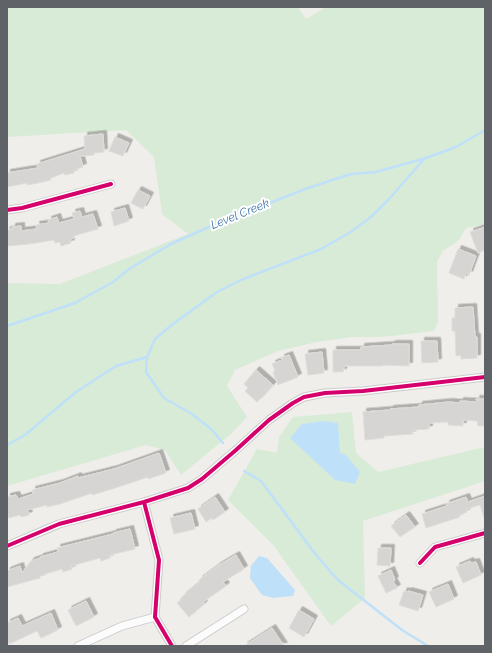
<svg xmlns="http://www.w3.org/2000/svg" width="492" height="653" viewBox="0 0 492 653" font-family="Raleway,sans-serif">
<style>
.green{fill:#d8ebd6}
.water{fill:#bfe0f9}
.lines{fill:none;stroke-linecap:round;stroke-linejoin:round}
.stream{stroke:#bfe0f9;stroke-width:2.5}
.building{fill:#d6d5d3;stroke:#deddd9;filter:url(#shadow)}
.street-casing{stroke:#cbcccc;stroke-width:9}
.street{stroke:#fdfcfc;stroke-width:7}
.cycleway-casing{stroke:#fff;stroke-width:6}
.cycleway{stroke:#d6006c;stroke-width:4}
.labels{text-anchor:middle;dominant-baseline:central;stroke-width:4;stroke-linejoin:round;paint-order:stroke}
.water-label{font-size:12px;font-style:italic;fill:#4174aa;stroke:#fff}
</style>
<defs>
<filter id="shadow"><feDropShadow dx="3.5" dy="-3.5" stdDeviation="0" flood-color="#0004"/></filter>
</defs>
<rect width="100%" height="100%" fill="#efeeea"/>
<path class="green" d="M7,7H298L306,19L326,7H485V224L466,228L459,240L443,251L437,262L438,322L434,331L382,337H352L317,342L278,351L235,370L227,386L247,417L231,434L181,475L165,450L146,445L7,486V283L60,284L188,234L162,214L154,157L126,130L7,137Z
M352,412L356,453L378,472L485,447V481L363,521L365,598L331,626L274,546L228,500L257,449L277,453L279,437L293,417Z"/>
<path class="water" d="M324,421L338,423L340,453L346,455L360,472L355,484L335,480L290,438L302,424Z
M259,556L267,558L295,590L293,596L273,598L262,595L250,578L251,566Z"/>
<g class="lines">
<path class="stream" d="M7,326L75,303L113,282L129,269L171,244L240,213L260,207L305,189L351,174L376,172L426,158L456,147L485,130
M223,443L210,428L192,414L164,398L146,372L147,357L155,339L173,324L217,292L241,280L321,249L349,233L371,217L390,198L425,158
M7,445L25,435L76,392L116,366L147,357
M244,471L261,481L316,555L338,580L402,630L428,646"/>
</g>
<path class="building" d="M103,134L104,152L94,153V155L80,156L83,167L74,170V173L65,175L64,173L50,178L51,180L38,183L27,185V183L7,187V173L38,168L37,164L85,149L84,136Z
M115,137L129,143L123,156L109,151Z
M138,190L150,196L143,209L131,203Z
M125,208L129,221L114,226L111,212Z
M80,211L82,217L93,214L98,229L73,236L74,238L70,239L71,243L61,246L60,242L55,243L54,240L29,244L7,246V230H12V227L21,226V231L37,229L36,225L49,223L48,220L57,217L59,223L74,219L72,213Z
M485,227V250L478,253L470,232Z
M458,249L476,256L469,275L466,273L464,279L449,273Z
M473,307L475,337H477V358L461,359V355L456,356L455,331H452V318H455V308Z
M421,341H437L438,362L422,363Z
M392,344H409V366L383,365V366H344L343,372H333V350H361V347L392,345Z
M322,352L324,373L308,375L305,354Z
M289,355L298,377L278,385L273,372L275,371L272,364L282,360L281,358Z
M256,370L273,385L257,402L245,391L248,388L244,384Z
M476,399H485V426H478L477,421L463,420V426L448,425V422L429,423V429L412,430L413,434L384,436V438L365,440L363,412L390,410V409L419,407V405L449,402L460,403V401L477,402Z
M159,453L166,473L148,479V477L112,489L92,495V493L60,504L47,507V505L27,510L29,515L21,517L20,515L9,518L7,512V497L16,495L18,499L33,494L32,490L60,483L78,476V478L114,469Z
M485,496V517H484L480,505L466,509L467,512L459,515L460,517L426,528L422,514L447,506L446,504L466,497L468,502Z
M215,497L225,512L213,520L212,518L206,522L198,509Z
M191,513L195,529L174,534L170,518Z
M406,515L415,527L400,537L391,526Z
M130,529L135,549L110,555V558L101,561L100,558L71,566L72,569L63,572L62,569L45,574V575L40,576V578L7,587V571L12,569L20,566L22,573L31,561L40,558V557L58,552L57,548L113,534V533Z
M378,548H391L390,566L377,565Z
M236,555L244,569L223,582L226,586L203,602L204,604L189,617L177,603L183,598L182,597L200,582L199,580L219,565Z
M470,561L471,563L476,562L481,575L463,583L456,567Z
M391,570L395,580L393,581L397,588L386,593L378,576Z
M448,584L454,599L436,607L429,592Z
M404,591L407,592L408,591L423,595L418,611L399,605Z
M86,601L94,617L76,626L68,610Z
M299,610L314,619L304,637L289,628Z
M51,613L58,630L41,638L37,631L9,644L7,640V623L18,618L22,626Z
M272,628L284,646H244Z"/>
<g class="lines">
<g class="street-casing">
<path id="street" d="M7,210L22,208L111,184
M144,502L159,560L155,617L172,646
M7,546L59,524L144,502L188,488L202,479L236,450L269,420L293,403L304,397L325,393L363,391L485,377
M420,563L435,547L485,533
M78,646L122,626L155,617
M186,646L244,609"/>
</g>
<use href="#street" class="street"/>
<g class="cycleway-casing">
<path id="cycleway" d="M7,210L22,208L111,184
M144,502L159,560L155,617L172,646
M7,546L59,524L144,502L188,488L202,479L236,450L269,420L293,403L304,397L325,393L363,391L485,377
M420,563L435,547L485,533"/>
</g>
<use href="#cycleway" class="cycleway"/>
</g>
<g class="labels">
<g class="water-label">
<text transform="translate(240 214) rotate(-22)">Level Creek</text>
</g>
</g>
<rect width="492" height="653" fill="none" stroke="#5f6368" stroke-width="16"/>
</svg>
